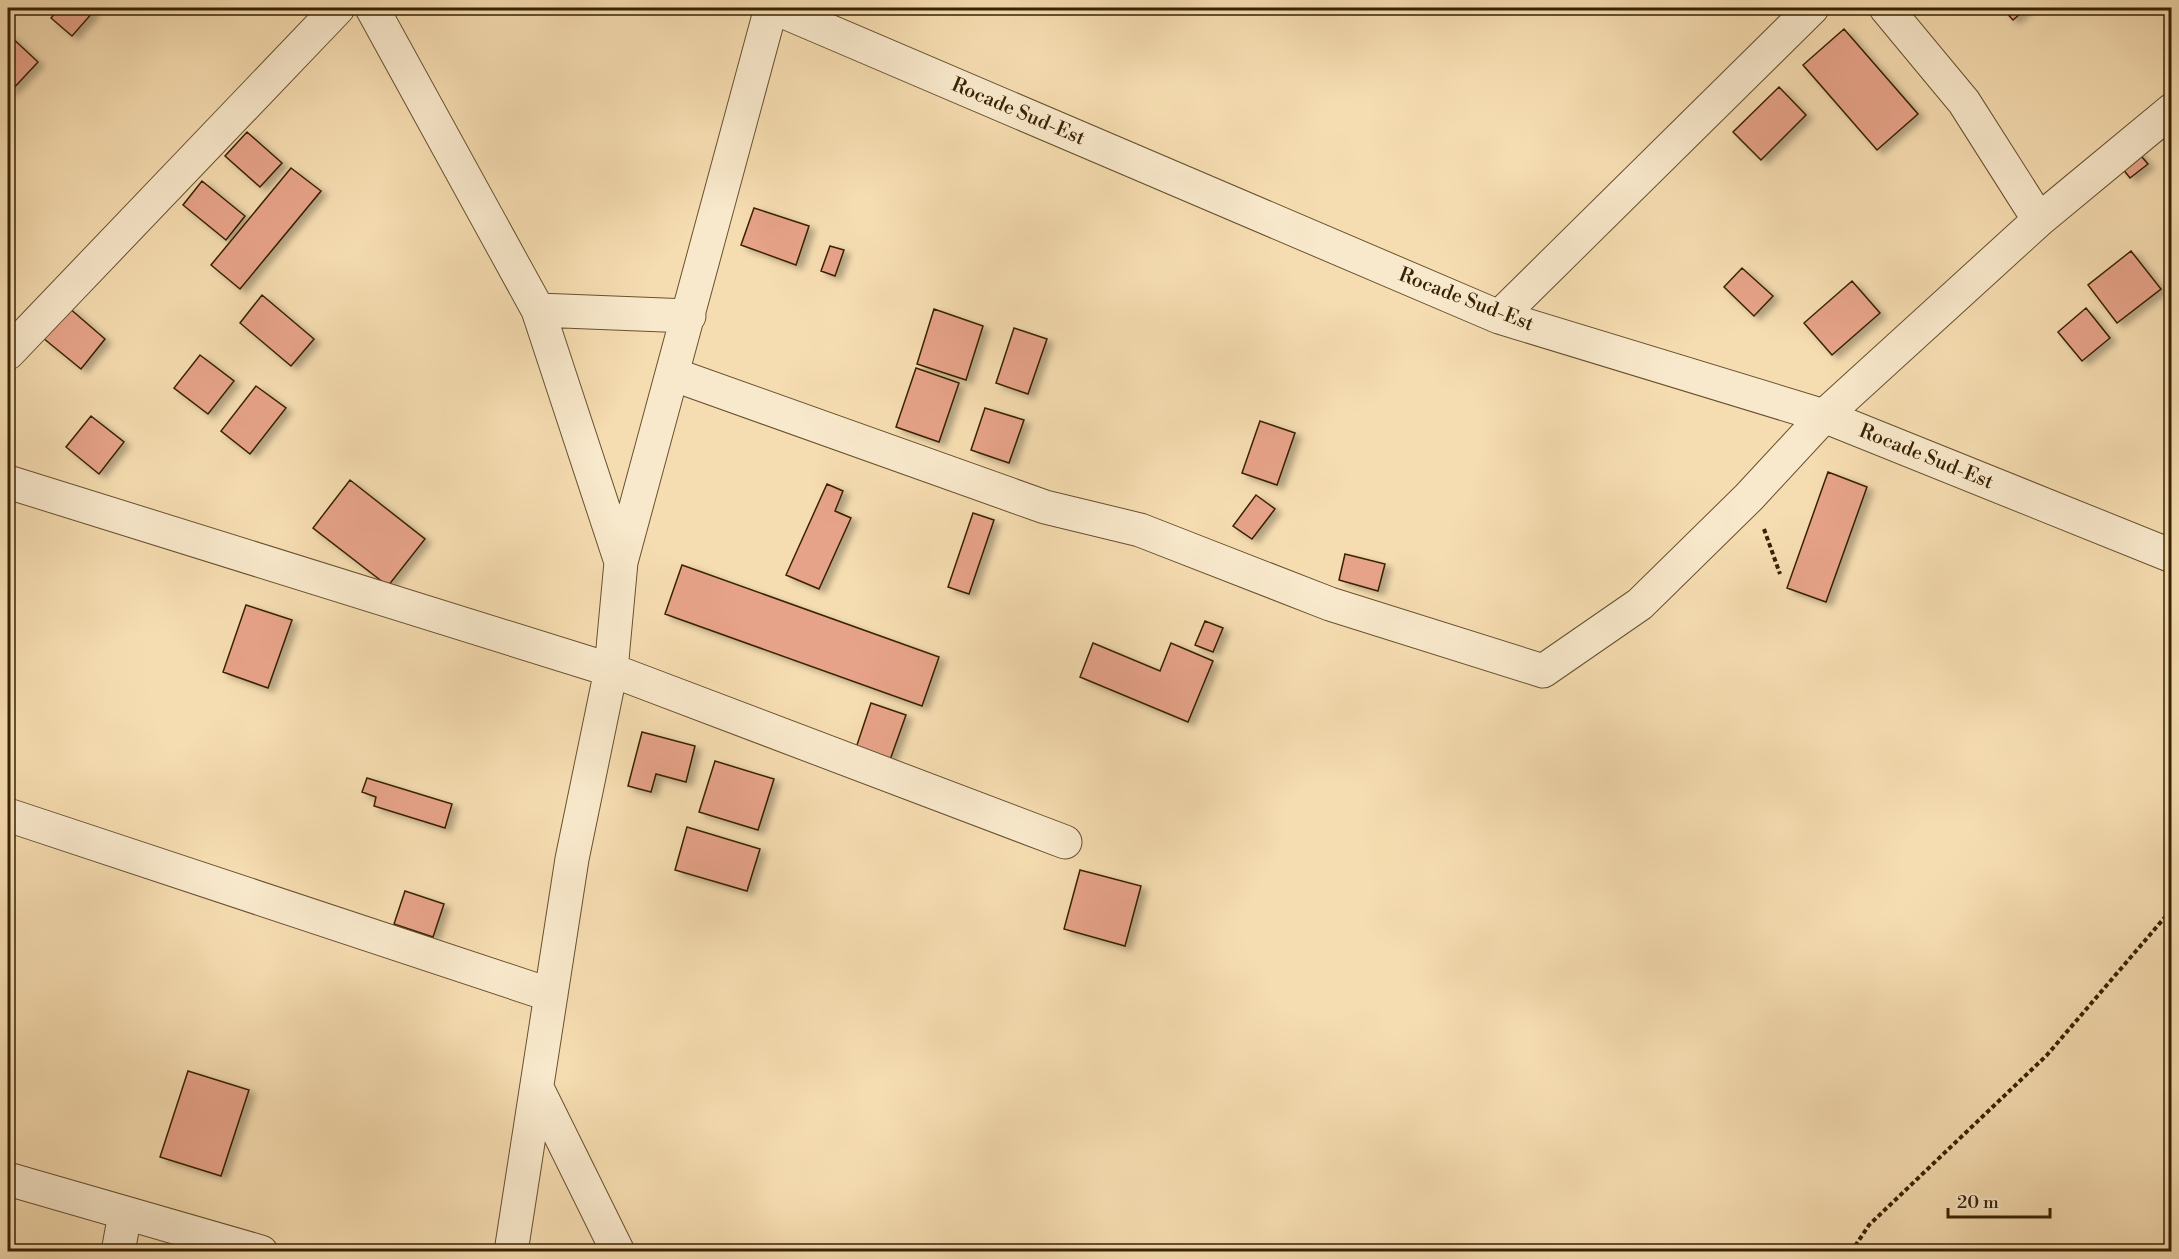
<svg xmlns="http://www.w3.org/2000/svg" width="2179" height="1259" viewBox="0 0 2179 1259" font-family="'Libre Bodoni',serif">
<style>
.building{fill:#e7a389;stroke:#372203;stroke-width:1.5;filter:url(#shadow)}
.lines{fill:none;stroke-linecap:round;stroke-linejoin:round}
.minor-casing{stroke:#67512e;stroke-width:35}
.path{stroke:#372203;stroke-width:4;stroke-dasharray:4.5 3;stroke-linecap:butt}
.minor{stroke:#f9e9cc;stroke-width:33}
.labels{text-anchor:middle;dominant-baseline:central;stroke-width:5;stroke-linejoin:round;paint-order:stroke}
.street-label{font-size:20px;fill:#372203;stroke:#f9e9cc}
</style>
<defs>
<filter id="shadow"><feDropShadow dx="6" dy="4" stdDeviation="3" flood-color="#0004"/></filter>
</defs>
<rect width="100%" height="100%" fill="#f6ddb1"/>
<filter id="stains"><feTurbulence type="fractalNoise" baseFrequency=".00333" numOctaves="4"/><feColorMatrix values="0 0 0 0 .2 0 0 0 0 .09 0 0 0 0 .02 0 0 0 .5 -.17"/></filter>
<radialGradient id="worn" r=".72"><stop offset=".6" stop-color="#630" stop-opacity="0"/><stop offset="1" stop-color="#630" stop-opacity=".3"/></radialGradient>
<path class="building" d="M60,8H89L94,11L72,36L51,18Z
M2002,8H2027L2013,20Z
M1844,29L1918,114L1877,150L1803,65Z
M8,34L38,62L10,92L8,89Z
M1779,87L1806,115L1761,160L1733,132Z
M247,132L282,163L260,187L225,156Z
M2135,149L2148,164L2130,178L2118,163Z
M291,168L321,191L240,289L211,265Z
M202,181L245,216L226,240L183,205Z
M754,208L809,226L796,265L741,245Z
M830,246L844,250L835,276L821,271Z
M2131,251L2161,289L2117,323L2088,285Z
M1742,268L1773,296L1754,316L1724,287Z
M1852,281L1880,313L1832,355L1804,323Z
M262,295L314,339L291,366L240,323Z
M68,307L105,339L81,369L43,338Z
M2086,308L2110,338L2082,361L2058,332Z
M934,309L983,326L966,380L917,364Z
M1014,328L1047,339L1028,394L996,383Z
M200,355L234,381L208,414L174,388Z
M916,368L959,383L939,442L896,427Z
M256,386L286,408L250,454L221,431Z
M985,408L1024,420L1009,463L971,450Z
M91,416L124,442L99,474L66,447Z
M1260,421L1295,433L1277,485L1242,473Z
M1828,472L1867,487L1826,602L1787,588Z
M350,480L425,539L388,586L313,528Z
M827,484L843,491L835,511L851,518L819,589L786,575Z
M1256,495L1275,509L1252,539L1233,526Z
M973,513L994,520L969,594L948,587Z
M1345,554L1385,564L1378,591L1339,580Z
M682,565L939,657L922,706L665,614Z
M246,605L292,620L268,688L223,672Z
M1205,621L1223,628L1213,652L1195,645Z
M1093,643L1160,671L1171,643L1213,661L1188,722L1080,677Z
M871,703L906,715L890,760L856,748Z
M642,732L695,746L686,782L656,774L651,792L628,786Z
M715,761L774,779L758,830L699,812Z
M367,778L452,804L445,828L374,806L376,797L362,792Z
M687,827L760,849L747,891L675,870Z
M1080,870L1141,886L1125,946L1064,929Z
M405,891L444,904L433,937L394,924Z
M188,1071L249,1090L221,1176L160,1157Z"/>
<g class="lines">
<g class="minor-casing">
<path id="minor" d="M372,8L538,310L621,562
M775,8L1499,317L1824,416L2172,556
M1886,8L1964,102L2039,220
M538,310L689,316
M1499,317L1812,8
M8,353L338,8
M672,374L1045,507L1140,530L1330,604L1543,671L1640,604L1749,497L1824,416L2039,220L2172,110
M8,482L611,670L1065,842
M8,815L551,995
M537,1088L618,1252
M8,1179L261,1252
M118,1252L125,1214
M511,1252L572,859L611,670L621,562L771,8"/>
</g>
<path class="path" d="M1764,529L1780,574
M1851,1252L1869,1225L2047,1055L2172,909"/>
<use href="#minor" class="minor"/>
</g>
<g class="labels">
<g class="street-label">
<text transform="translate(1018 112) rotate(23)">Rocade Sud-Est</text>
<text transform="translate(1466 300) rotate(21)">Rocade Sud-Est</text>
<text transform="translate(1926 457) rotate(22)">Rocade Sud-Est</text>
</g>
</g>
<rect width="2179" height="1259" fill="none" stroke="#f6ddb1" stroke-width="30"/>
<rect x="9" y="9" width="2161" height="1241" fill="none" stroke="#372203" stroke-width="3"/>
<rect x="15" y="15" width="2149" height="1229" fill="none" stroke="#372203" stroke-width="1.5"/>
<path d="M1948 1208v9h102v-9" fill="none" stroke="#372203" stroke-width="3"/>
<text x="1957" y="1208" font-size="18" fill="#372203" stroke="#f9e9cc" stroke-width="4.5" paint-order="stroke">20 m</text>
<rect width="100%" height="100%" filter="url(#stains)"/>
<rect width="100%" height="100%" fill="url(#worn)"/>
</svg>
